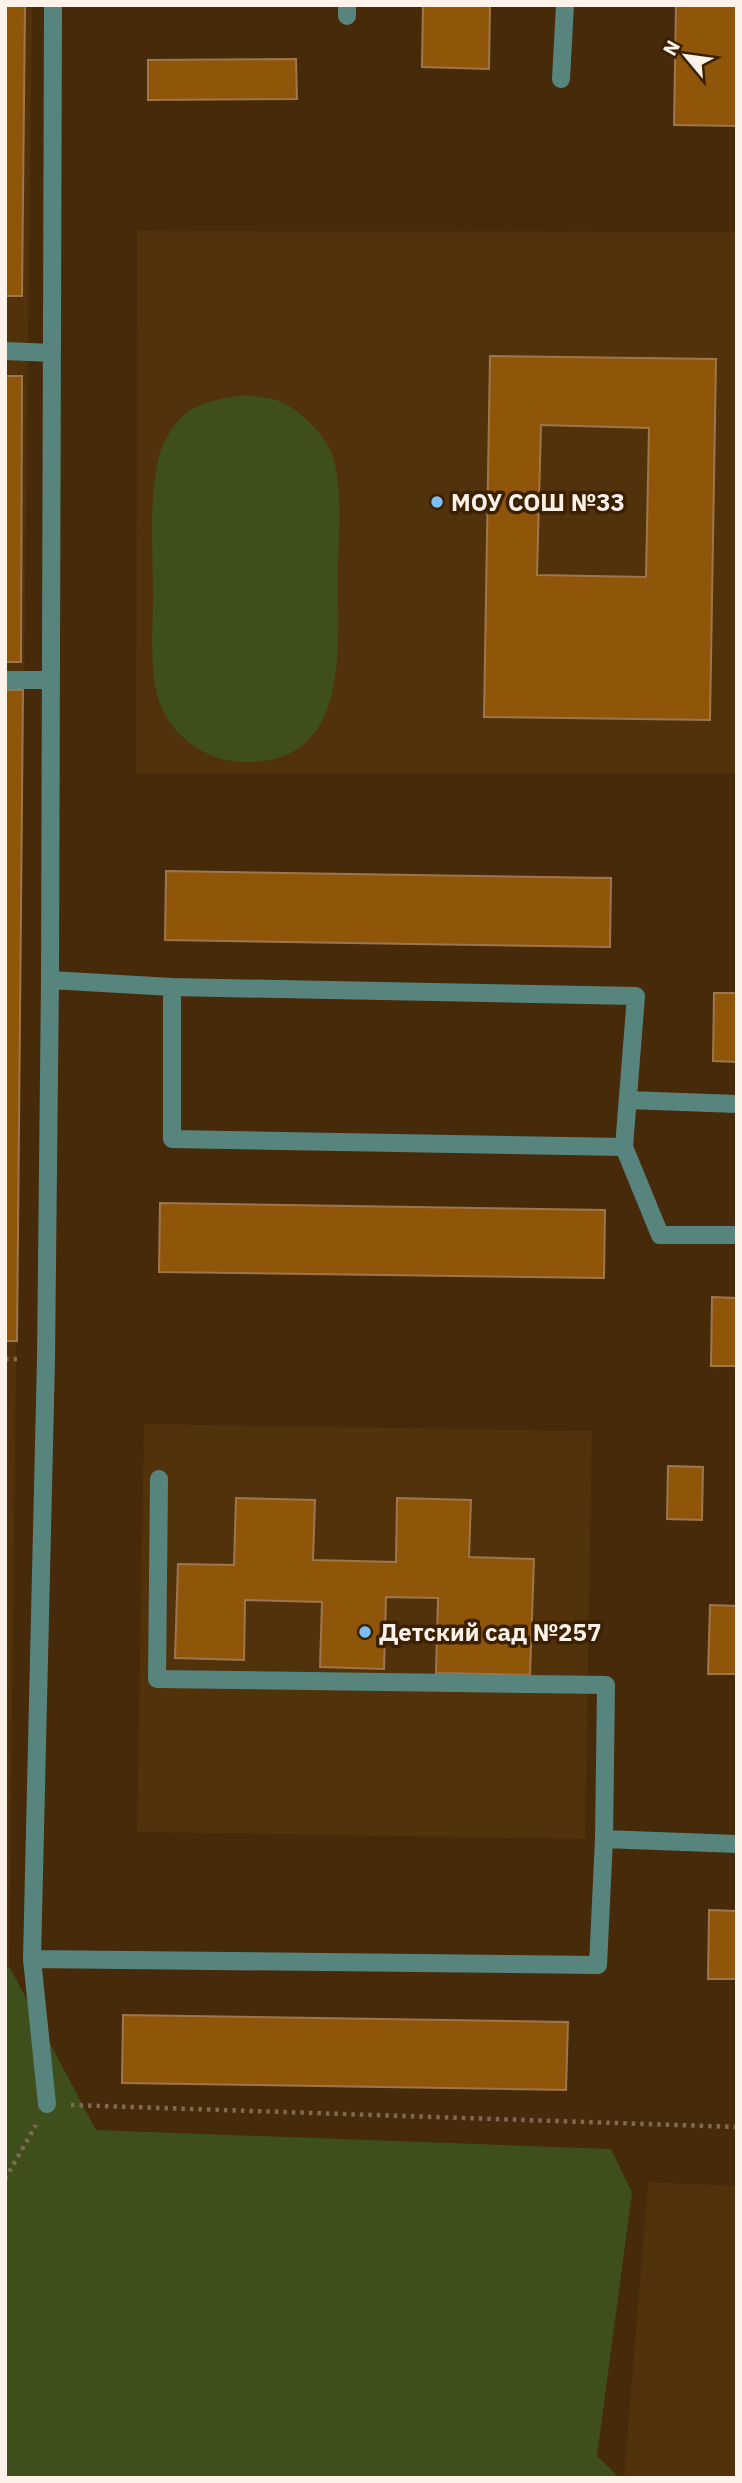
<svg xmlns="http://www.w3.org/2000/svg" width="742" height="2483" viewBox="0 0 742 2483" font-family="'IBM Plex Sans',sans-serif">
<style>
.built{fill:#52320b}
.green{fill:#3e4f1c}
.building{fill:#8f560a;stroke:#9e764d;stroke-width:2;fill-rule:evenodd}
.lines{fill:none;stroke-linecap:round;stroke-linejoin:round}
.path{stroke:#7f6950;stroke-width:4.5;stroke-dasharray:3.5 5;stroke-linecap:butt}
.minor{stroke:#58847e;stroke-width:18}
.poi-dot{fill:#7bbef8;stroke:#3b2001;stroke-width:2.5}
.labels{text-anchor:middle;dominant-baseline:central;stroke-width:7;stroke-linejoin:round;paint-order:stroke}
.poi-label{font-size:24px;font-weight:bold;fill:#fcf2ea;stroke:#3b2001;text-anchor:start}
</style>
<rect width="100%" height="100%" fill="#462a0a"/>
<path class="built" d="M5,5H32L9,1966L5,1973Z
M137,231L737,232V773H136Z
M144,1424L592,1431L585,1839L137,1832Z
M648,2182L737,2186V2478H624Z"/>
<path class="green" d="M245,395C255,397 266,397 276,400C297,406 324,434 332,454C344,490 338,533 338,570C337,646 353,764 244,762C208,762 170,736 159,701C149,671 153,628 153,596C153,549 148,499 160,453C162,444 171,429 178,421C196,401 219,399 245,395Z
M9,1966L96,2130L611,2149L632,2193L597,2456L620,2478H5V1974Z"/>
<path class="building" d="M5,5H25L22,296H5Z
M423,5H490L489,69L422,67Z
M676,5H737V126L674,125Z
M296,59L297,99L148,100V60Z
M490,356L716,359L710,720L484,717ZM541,425L649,428L646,577L537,575Z
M5,376H22L21,662H5Z
M5,690H23L17,1341H5Z
M166,871L611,878L610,947L165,940Z
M714,993H737V1062L713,1061Z
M160,1203L605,1210L604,1278L159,1272Z
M712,1297L737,1298V1366H711Z
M668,1466L703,1467L702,1520L667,1519Z
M236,1498L315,1500L313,1560L396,1562L397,1498L471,1500L469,1557L534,1559L530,1675L436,1673L438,1598L386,1597L384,1669L320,1667L322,1602L245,1600L244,1660L175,1658L178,1564L234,1565Z
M710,1605L737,1606V1674H708Z
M709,1910L737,1911V1979H708Z
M123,2015L568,2022L566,2090L122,2083Z"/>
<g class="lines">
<path class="path" d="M5,1359H21
M71,2105L737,2127
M5,2179L36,2125"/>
<path class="minor" d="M347,5V16
M561,79L565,5
M5,351L52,353
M5,680H51
M50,980L172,987
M628,1100L737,1104
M624,1147L172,1139V987L636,996L624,1147L660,1235H737
M159,1479L157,1679L606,1685L604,1839
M32,1959L598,1965L604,1839L737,1844
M47,2104L32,1959L46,1359L50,980L53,5"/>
</g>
<g class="poi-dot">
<circle cx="437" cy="502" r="7"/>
<circle cx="365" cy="1632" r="7"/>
</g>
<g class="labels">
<g class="poi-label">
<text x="451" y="502">МОУ СОШ №33</text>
<text x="379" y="1632">Детский сад №257</text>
</g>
</g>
<rect width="742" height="2483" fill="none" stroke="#fcf2ea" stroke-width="14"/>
<g transform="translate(686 56) rotate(299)" stroke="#3b2001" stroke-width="5" paint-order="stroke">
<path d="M0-5L12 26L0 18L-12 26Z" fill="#fcf2ea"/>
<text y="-10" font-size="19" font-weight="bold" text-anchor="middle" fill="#fcf2ea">N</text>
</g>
</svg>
